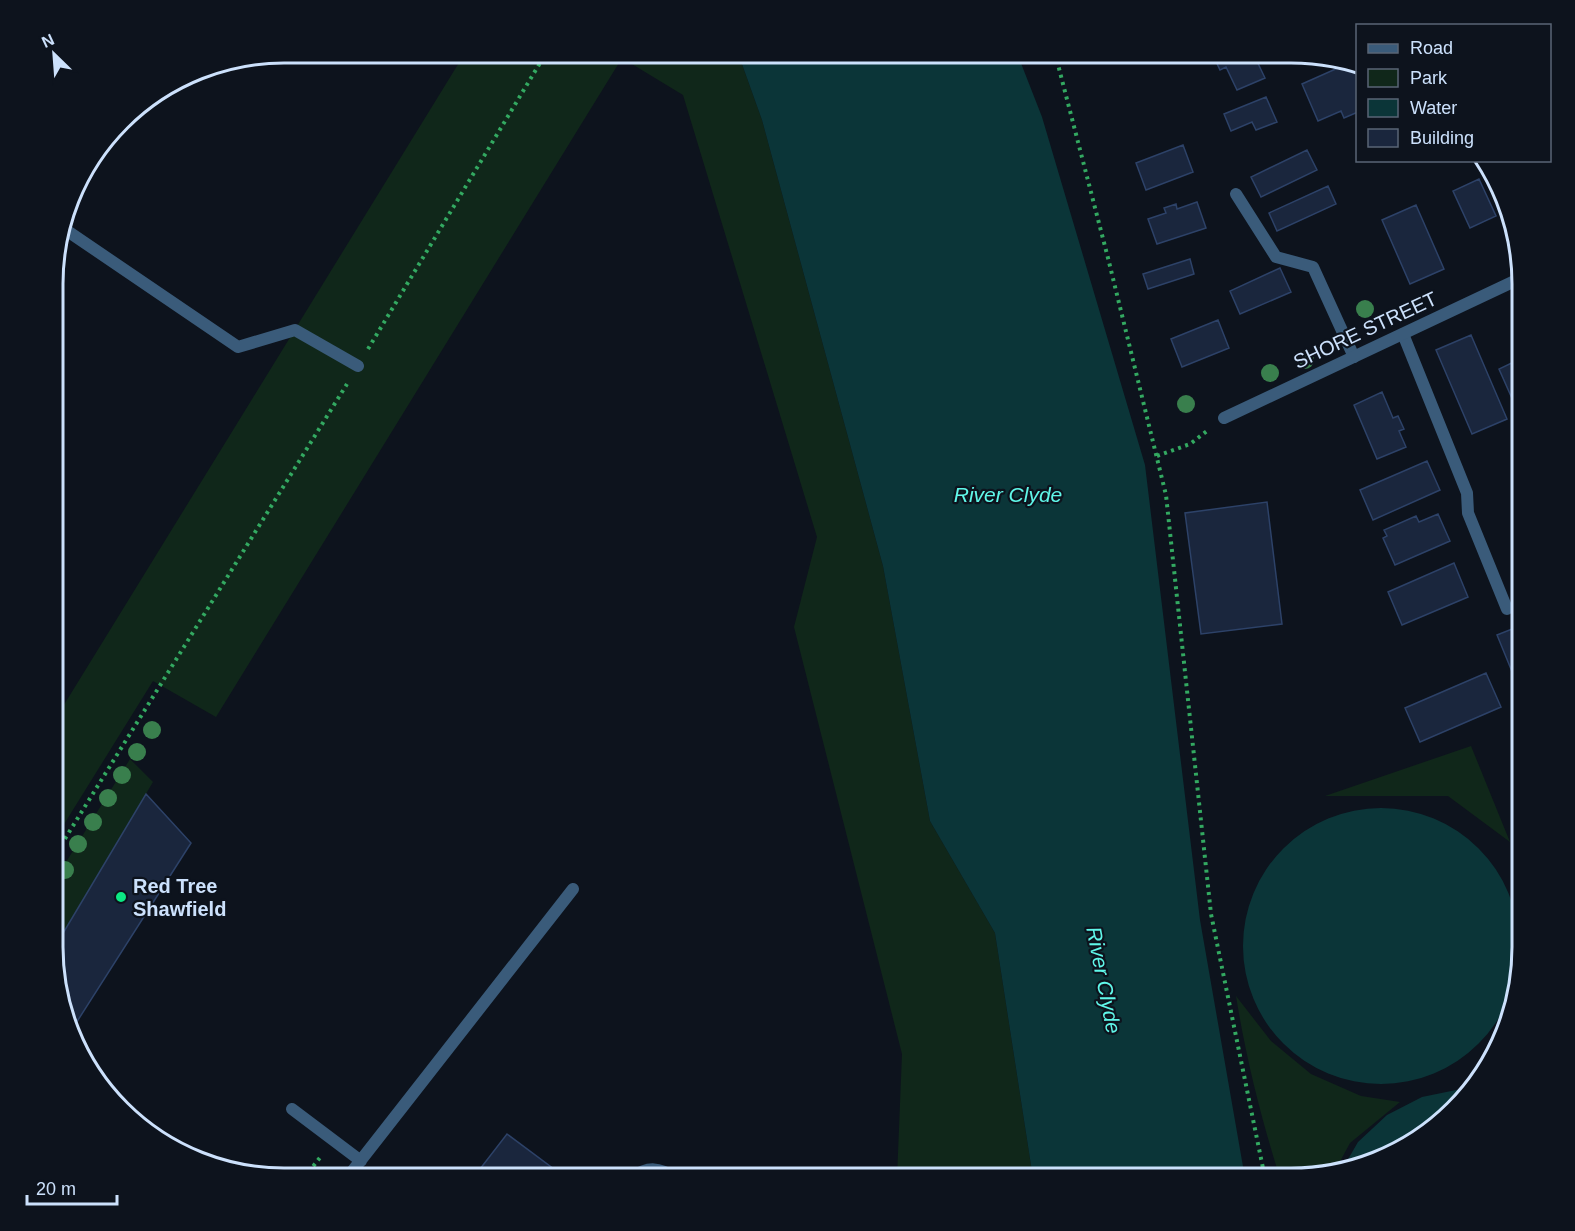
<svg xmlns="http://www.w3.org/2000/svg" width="1575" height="1231" viewBox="0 0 1575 1231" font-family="Arial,sans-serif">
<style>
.green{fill:#10271a}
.water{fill:#0b3538}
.building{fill:#1a263d;stroke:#2d4268;stroke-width:1.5}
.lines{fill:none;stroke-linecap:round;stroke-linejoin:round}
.path{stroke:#33a961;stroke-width:4;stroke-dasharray:3 4.5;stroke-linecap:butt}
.service{stroke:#3a5b7a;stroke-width:12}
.minor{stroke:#3a5b7a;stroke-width:12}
.tree{fill:#397f4d}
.poi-dot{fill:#0ce884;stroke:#0d131d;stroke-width:2}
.labels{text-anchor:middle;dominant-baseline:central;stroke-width:4.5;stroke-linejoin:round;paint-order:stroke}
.street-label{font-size:20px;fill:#cce1fc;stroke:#0d131d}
.poi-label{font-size:20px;font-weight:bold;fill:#cce1fc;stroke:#0d131d;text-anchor:start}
.water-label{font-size:21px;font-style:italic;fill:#60f7e9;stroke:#0d131d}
.rim{fill:none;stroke:#cce1fc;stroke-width:3}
</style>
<rect width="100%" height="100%" fill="#0d131d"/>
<path class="green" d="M465,53H738L762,120L883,566L930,821L995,933L1033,1178H897L902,1054L794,627L817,537L683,95L622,58L216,717L153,681L53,842L54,721Z
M1471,746L1510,842L1448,796H1325Z
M130,759L153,782L53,950V883Z
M1236,996L1271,1041L1311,1074L1361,1096L1400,1102L1350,1143L1336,1169L1291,1178H1280C1261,1118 1246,1058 1236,996Z"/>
<path class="water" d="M738,53H1017L1042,117L1145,465L1200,920L1245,1178H1033L995,933L930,821L883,566L762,120Z
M1243 946a138 138 0 1 1 276 0a138 138 0 1 1-276 0Z
M1461,1089L1471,1090L1465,1100L1380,1161L1343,1168L1358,1142L1387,1115L1422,1097Z"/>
<path class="building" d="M1110,53H1132L1113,61Z
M1212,53H1253L1265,78L1237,90L1226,67L1220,70Z
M1349,63L1358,65V112L1344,118L1341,111L1318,121L1302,84Z
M1266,97L1277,122L1256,130L1252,122L1231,131L1224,114Z
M1183,145L1193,172L1146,190L1136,163Z
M1307,150L1317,170L1261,197L1251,177Z
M1479,179L1496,216L1470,228L1453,191Z
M1328,186L1336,204L1277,231L1269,213Z
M1197,202L1206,228L1157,244L1148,219L1166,213L1164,208L1176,204L1177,209Z
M1416,205L1444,269L1410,284L1382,220Z
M1190,259L1194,274L1148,289L1143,274Z
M1280,268L1291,292L1240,314L1230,291Z
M1218,320L1229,348L1182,367L1171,339Z
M1471,335L1507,419L1472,434L1436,350Z
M1522,358V421L1499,369Z
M1382,392L1393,418L1398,416L1404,429L1399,431L1406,447L1377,459L1354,405Z
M1427,461L1440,490L1373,520L1360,490Z
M1267,502L1282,624L1201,634L1185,513Z
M1438,514L1450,541L1395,565L1383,538L1387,536L1384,530L1416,516L1419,522Z
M1454,563L1468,597L1402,625L1388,592Z
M1522,625V696L1497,635Z
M1486,673L1501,707L1420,742L1405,708Z
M1522,761V848L1514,764Z
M146,794L191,843L71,1031L53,962V950Z
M507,1134L566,1178H473Z"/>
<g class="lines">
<path class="path" d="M1055,53L1108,258L1166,495L1211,914L1265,1178
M368,349L546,53
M1157,456L1190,444L1207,431
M53,858L347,384
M304,1178L322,1155"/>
<path class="service" d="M1236,194L1276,257L1313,267L1354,357
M63,228L238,347L295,330L358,366
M1403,334L1467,493L1468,513L1507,609
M292,1109L361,1161
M347,1178L573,889
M631,1178C649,1165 659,1168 677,1178"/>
<path class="minor" d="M1224,418L1521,278"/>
</g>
<g class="tree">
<circle cx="1365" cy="309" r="9"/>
<circle cx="1305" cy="360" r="9"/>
<circle cx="1270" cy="373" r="9"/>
<circle cx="1186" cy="404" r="9"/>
<circle cx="152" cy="730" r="9"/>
<circle cx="137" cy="752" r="9"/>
<circle cx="122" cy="775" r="9"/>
<circle cx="108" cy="798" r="9"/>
<circle cx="93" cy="822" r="9"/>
<circle cx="78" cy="844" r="9"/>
<circle cx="65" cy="870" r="9"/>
</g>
<circle class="poi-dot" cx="121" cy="897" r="6"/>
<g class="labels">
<g class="street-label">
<text transform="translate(1365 330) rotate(-25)">SHORE STREET</text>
</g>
<g class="poi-label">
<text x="133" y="886">Red Tree<tspan x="133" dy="23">Shawfield</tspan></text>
</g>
<g class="water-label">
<text x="1008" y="494">River Clyde</text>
<text transform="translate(1104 980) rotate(79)">River Clyde</text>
</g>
</g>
<path d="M0 0H1575V1231H0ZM284 63H1291A221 221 0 0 1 1512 284V947A221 221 0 0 1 1291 1168H284A221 221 0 0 1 63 947V284A221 221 0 0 1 284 63Z" fill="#0d131d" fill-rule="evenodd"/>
<path class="rim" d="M284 63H1291A221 221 0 0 1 1512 284V947A221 221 0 0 1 1291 1168H284A221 221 0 0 1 63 947V284A221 221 0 0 1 284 63Z"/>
<rect x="1356" y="24" width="195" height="138" fill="#0d131d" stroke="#596576" stroke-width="1.5"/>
<rect x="1368" y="44" width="30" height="9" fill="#3a5b7a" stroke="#596576" stroke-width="1.5"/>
<text x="1410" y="54" font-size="18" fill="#cce1fc">Road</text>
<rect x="1368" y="69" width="30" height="18" fill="#10271a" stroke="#596576" stroke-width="1.5"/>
<text x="1410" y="84" font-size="18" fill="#cce1fc">Park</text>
<rect x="1368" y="99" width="30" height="18" fill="#0b3538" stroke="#596576" stroke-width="1.5"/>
<text x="1410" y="114" font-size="18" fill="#cce1fc">Water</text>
<rect x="1368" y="129" width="30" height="18" fill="#1a263d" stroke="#596576" stroke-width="1.5"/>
<text x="1410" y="144" font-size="18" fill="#cce1fc">Building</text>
<g transform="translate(54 54) rotate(335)" stroke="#0d131d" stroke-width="4.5" paint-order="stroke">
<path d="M0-4.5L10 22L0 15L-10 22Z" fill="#cce1fc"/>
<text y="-9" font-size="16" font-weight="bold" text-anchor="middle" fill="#cce1fc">N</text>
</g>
<path d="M27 1195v9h90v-9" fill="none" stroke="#cce1fc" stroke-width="3"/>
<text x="36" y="1195" font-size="18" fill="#cce1fc" stroke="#0d131d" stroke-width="4.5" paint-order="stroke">20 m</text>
</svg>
